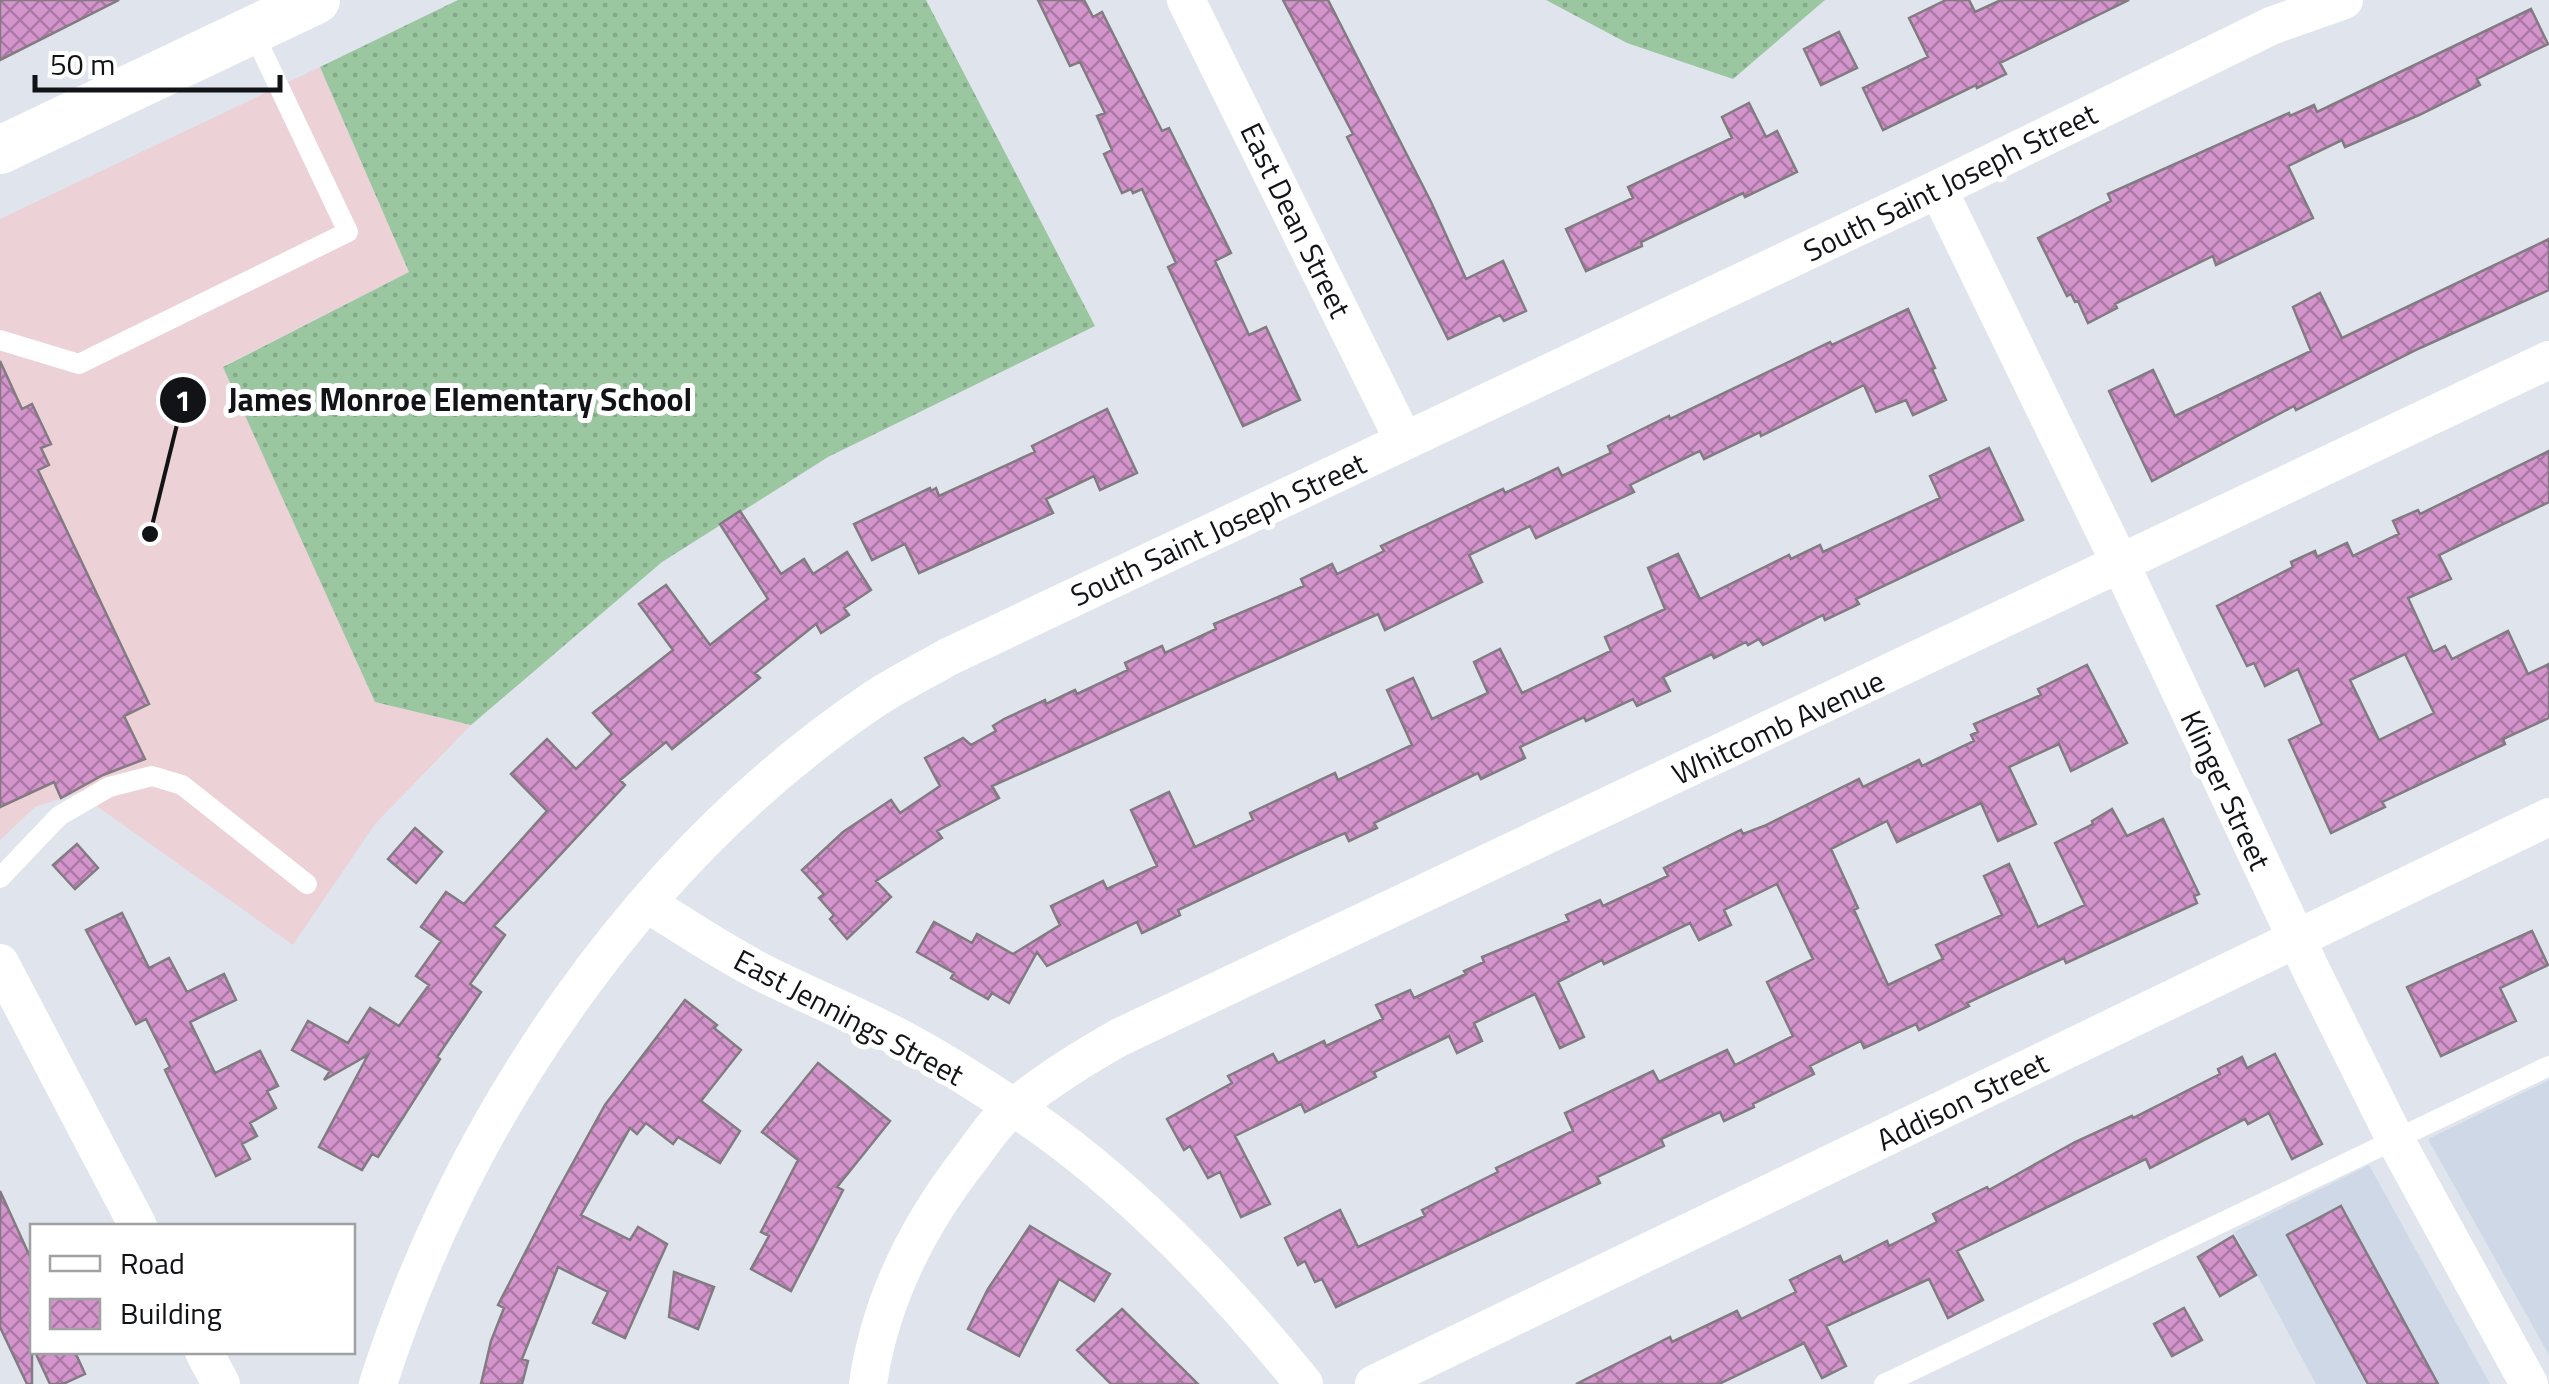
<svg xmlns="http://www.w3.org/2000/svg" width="2549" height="1384" viewBox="0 0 2549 1384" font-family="'Titillium Web',sans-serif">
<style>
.built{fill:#cfd8e7}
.education{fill:#ecd2d7}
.grass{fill:url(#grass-dots)}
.building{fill:url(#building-cross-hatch);stroke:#827b81;stroke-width:2.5;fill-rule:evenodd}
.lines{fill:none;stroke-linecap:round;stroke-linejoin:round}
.service{stroke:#fff;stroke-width:20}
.minor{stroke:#fff;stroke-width:38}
.tertiary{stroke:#fff;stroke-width:48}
.labels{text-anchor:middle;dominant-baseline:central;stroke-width:10;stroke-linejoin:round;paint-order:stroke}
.street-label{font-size:30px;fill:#121316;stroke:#fff}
.leader{fill:none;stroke:#121316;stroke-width:4}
.callout-dot{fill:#121316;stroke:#fff;stroke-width:4}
.mark-label{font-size:30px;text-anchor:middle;font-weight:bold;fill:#fff}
.callout-label{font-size:32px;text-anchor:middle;font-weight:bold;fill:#121316;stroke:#fff;stroke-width:10;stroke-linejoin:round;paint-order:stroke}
</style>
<defs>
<pattern id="grass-dots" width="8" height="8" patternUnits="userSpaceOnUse" patternTransform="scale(2.5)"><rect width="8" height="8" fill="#9ac6a0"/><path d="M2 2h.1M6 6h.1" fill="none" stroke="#84a989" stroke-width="1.8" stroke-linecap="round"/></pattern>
<pattern id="building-cross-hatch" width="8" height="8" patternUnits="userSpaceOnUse" patternTransform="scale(2.5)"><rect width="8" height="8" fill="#d495cd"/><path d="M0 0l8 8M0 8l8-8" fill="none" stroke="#ab78a5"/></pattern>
</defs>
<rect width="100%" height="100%" fill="#dfe4ed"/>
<path class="built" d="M2549,1080V1355L2428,1139Z
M2369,1165L2490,1384H2316L2234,1232Z"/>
<path class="education" d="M320,67L409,272L224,366L375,702L471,725L375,824L293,945L78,793L35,807L0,840V219Z"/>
<path class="grass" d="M458,0H926L1095,326L828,457L662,562L471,725L375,702L223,367L409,272L320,67Z
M1546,0H1825L1733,79L1627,43Z"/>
<path class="building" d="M0,0H119L0,60Z
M1038,0H1084L1093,17L1102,12L1162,131L1169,128L1231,253L1215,261L1249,335L1266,327L1300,400L1243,426L1168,267L1176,263L1142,189L1133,193L1131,189L1122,193L1104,154L1112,150L1097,116L1105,113L1080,62L1070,66Z
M1283,0H1328L1431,202L1466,279L1503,261L1526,311L1504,321L1500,315L1448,339L1347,137L1353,134Z
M1946,0H1969L1975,12L2001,0H2129L2000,63L2006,74L1977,88L1976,85L1883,130L1863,88L1928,57L1909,18Z
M2531,9L2548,44L2477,79L2480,85L2419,115L2345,147L2342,140L2288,166L2313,218L2216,265L2213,256L2115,304L2117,308L2088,323L2078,301L2075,302L2071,294L2067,296L2038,238L2111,201L2108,194L2289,113L2290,116L2314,105L2317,112Z
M1839,32L1857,68L1821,85L1804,49Z
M1749,103L1766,137L1777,131L1797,172L1745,197L1743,193L1641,242L1642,246L1586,271L1566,229L1633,198L1628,187L1732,138L1722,117Z
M2549,239V290L2420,348L2296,410L2294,406L2152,481L2109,391L2153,370L2175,416L2311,351L2293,307L2320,293L2342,338Z
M1908,309L1935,368L1932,369L1946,400L1913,415L1906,400L1876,412L1864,385L1761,436L1760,432L1704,459L1700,451L1630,485L1634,492L1536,538L1530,526L1469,555L1482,582L1385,630L1378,614L992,786L999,798L937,831L942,838L876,881L891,897L847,939L830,919L834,915L819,898L824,894L802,870L843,832L891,800L900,813L940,786L925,758L963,738L971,745L996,731L993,726L1004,719L1045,700L1046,704L1075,690L1077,694L1128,670L1125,663L1162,646L1165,653L1216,629L1214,624L1304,586L1301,579L1332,564L1337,574L1384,551L1381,546L1503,489L1505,493L1558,468L1562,476L1611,453L1608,446L1669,416L1670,419L1830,342L1832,345Z
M0,361L22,409L32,404L51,444L41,448L49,465L38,470L149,704L124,716L145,759L103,775L61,798L54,782L0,807Z
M1107,409L1137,473L1100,490L1094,476L1046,499L1053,513L919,573L905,544L872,560L854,524L930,488L931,491L936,488L939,496L1035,452L1032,446Z
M1989,448L2023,520L1856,599L1859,604L1825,620L1823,615L1763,645L1759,639L1748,645L1746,642L1714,658L1712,654L1663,677L1670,691L1637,706L1633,699L1586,721L1584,717L1520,747L1525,758L1481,779L1478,773L1374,823L1377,828L1349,841L1345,833L1304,851L1178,910L1180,915L1142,933L1137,922L1047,966L1037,952L1009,1003L992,993L988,999L951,978L954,973L917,952L934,922L972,943L977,934L1013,954L1060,925L1051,906L1103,881L1107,889L1157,866L1131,810L1169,792L1195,847L1253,820L1250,813L1335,773L1338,780L1412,745L1387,690L1413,678L1432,719L1488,693L1474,662L1500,649L1522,693L1611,651L1605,637L1665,609L1648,568L1678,554L1700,599L1789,555L1791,559L1820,545L1823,552L1940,498L1930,476Z
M2549,451V502L2439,555L2451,579L2408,598L2433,652L2445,646L2452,659L2508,631L2528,674L2549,664V718L2503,739L2505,744L2382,802L2385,807L2331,833L2289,740L2322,724L2298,669L2265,686L2254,663L2247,666L2217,606L2293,567L2291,562L2315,551L2317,557L2347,543L2353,556L2399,534L2393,521L2418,510L2420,514ZM2405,654L2434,713L2379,740L2350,680Z
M740,511L781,574L804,559L813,574L847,552L871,590L844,608L849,615L821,633L816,624L755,673L760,678L672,749L666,742L620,780L625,785L494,926L505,935L470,984L481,992L437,1057L440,1059L378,1157L372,1154L362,1170L319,1147L368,1055L324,1080L330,1071L292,1050L308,1021L348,1043L370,1008L399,1026L429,985L416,976L441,941L421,927L446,892L464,904L547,811L511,774L547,739L576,769L612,734L593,713L673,650L639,604L666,585L710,645L768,599L720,524Z
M2087,665L2127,743L2071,771L2059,744L2009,767L2036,824L1998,841L1981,803L1897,842L1887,821L1831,849L1858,908L1854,910L1888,985L1943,959L1936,945L2002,915L1984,876L2009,864L2038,927L2085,905L2055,843L2093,824L2092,821L2112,809L2127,836L2163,819L2199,894L2194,896L2197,903L2066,963L2064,958L1967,1003L1969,1006L1919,1030L1916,1024L1864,1048L1861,1041L1810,1066L1814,1074L1753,1104L1754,1107L1724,1121L1720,1112L1661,1139L1664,1146L1597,1177L1600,1183L1336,1307L1322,1279L1315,1282L1305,1261L1298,1265L1285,1238L1340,1210L1358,1247L1425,1216L1422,1210L1498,1172L1496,1168L1573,1131L1565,1113L1653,1071L1659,1082L1727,1050L1735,1065L1793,1036L1767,982L1813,959L1777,884L1724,910L1731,925L1699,940L1690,923L1604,964L1602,960L1558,982L1584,1037L1560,1048L1535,994L1474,1023L1482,1041L1457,1053L1449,1036L1374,1072L1376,1077L1305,1112L1301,1104L1235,1136L1270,1204L1241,1217L1220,1172L1208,1178L1190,1146L1184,1150L1167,1119L1232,1083L1228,1076L1273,1054L1278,1063L1324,1041L1326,1046L1383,1019L1376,1005L1410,990L1414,998L1466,974L1464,971L1484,962L1482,957L1569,921L1566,915L1600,900L1603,906L1668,876L1664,868L1741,830L1743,834L1764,826L1859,779L1863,787L1919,760L1922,766L1974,741L1971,735L1978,732L1974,724L2041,695L2038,689Z
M415,828L442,852L416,883L388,859Z
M77,844L98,868L75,889L53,865Z
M122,913L149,968L169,958L187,992L224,974L236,1000L190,1022L215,1073L260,1051L278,1086L267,1091L276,1108L250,1123L257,1136L242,1144L250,1159L216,1176L165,1070L170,1067L146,1019L136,1024L86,930Z
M2532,931L2548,965L2500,988L2516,1021L2441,1056L2407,987Z
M685,1000L717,1025L714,1028L741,1050L701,1101L740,1131L720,1163L678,1137L673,1144L646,1123L637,1134L630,1128L581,1215L630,1240L638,1227L667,1244L625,1338L593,1323L608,1292L558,1267L522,1359L528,1361L522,1384H481L491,1341L504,1308L498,1305L554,1197L605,1105Z
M2275,1054L2322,1144L2292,1159L2269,1113L2248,1124L2245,1119L2150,1168L2146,1159L1957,1251L1983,1300L1948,1318L1929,1279L1826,1326L1846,1366L1822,1378L1804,1343L1719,1384H1576L1670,1337L1672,1342L1737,1311L1741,1319L1796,1292L1790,1280L1840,1256L1843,1263L1887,1241L1889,1246L1937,1222L1933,1214L1987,1187L1989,1190L2075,1142L2132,1116L2133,1118L2220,1074L2218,1069L2242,1057L2247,1068Z
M818,1063L890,1121L837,1187L843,1190L791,1291L751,1269L769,1236L761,1232L798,1160L762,1132Z
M0,1191L32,1261V1384H27L0,1327Z
M2341,1206L2438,1384H2368L2287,1235Z
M1030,1226L1110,1274L1094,1301L1059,1279L1019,1356L968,1329L988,1289Z
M2233,1236L2256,1275L2220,1296L2198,1257Z
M674,1272L714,1287L698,1329L669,1317Z
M2184,1308L2202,1340L2172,1356L2154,1324Z
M1122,1309L1198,1384H1111L1077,1350Z
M35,1352H75L85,1374L63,1384H50Z"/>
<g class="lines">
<path class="service" d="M0,340L79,364L348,232L252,30
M0,878L59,816L109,787L152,776L182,785L307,884
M1884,1384L2549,1066"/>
<path class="minor" d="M1186,0L1404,441
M1938,189L2121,565L2314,976L2396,1141L2529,1384
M648,904C685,927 721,951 759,971C802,993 847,1011 890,1033C932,1054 974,1081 1013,1107C1119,1175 1225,1286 1304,1384
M0,963L138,1226
M204,1352L221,1384
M378,1384C464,1116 640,856 876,698C899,683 924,671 948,657L1938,189L2271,26L2344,0
M868,1384C880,1300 920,1222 972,1156C981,1144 990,1130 1000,1120C1035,1087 1079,1060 1120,1037L2549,360
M1374,1384L2549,817"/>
<path class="tertiary" d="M0,150L316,0"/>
</g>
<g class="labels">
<g class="street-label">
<text transform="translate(1950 182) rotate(-26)">South Saint Joseph Street</text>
<text transform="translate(1296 220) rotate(64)">East Dean Street</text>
<text transform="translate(1218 529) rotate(-25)">South Saint Joseph Street</text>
<text transform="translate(1778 727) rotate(-25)">Whitcomb Avenue</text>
<text transform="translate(2226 790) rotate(65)">Klinger Street</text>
<text transform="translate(849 1017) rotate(28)">East Jennings Street</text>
<text transform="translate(1962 1101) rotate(-26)">Addison Street</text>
</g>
</g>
<path class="leader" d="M150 534L183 400"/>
<g class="callout-dot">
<circle cx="150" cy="534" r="10"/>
<circle cx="183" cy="400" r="25"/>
</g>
<g class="mark-label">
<text x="183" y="411">1</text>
</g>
<g class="callout-label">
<text x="460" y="411">James Monroe Elementary School</text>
</g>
<rect x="30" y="1224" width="325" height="130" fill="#ffffff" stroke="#a0a1a2" stroke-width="2.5"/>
<rect x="50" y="1256" width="50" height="15" fill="#ffffff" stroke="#a0a1a2" stroke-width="2.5"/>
<text x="120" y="1274" font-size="30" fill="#121316">Road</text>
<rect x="50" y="1299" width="50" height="30" fill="url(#building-cross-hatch)" stroke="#a0a1a2" stroke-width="2.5"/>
<text x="120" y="1324" font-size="30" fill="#121316">Building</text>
<path d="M35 75v15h245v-15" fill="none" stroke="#121316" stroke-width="5"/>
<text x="50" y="75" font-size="30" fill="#121316" stroke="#ffffff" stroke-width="8" paint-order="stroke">50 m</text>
</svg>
